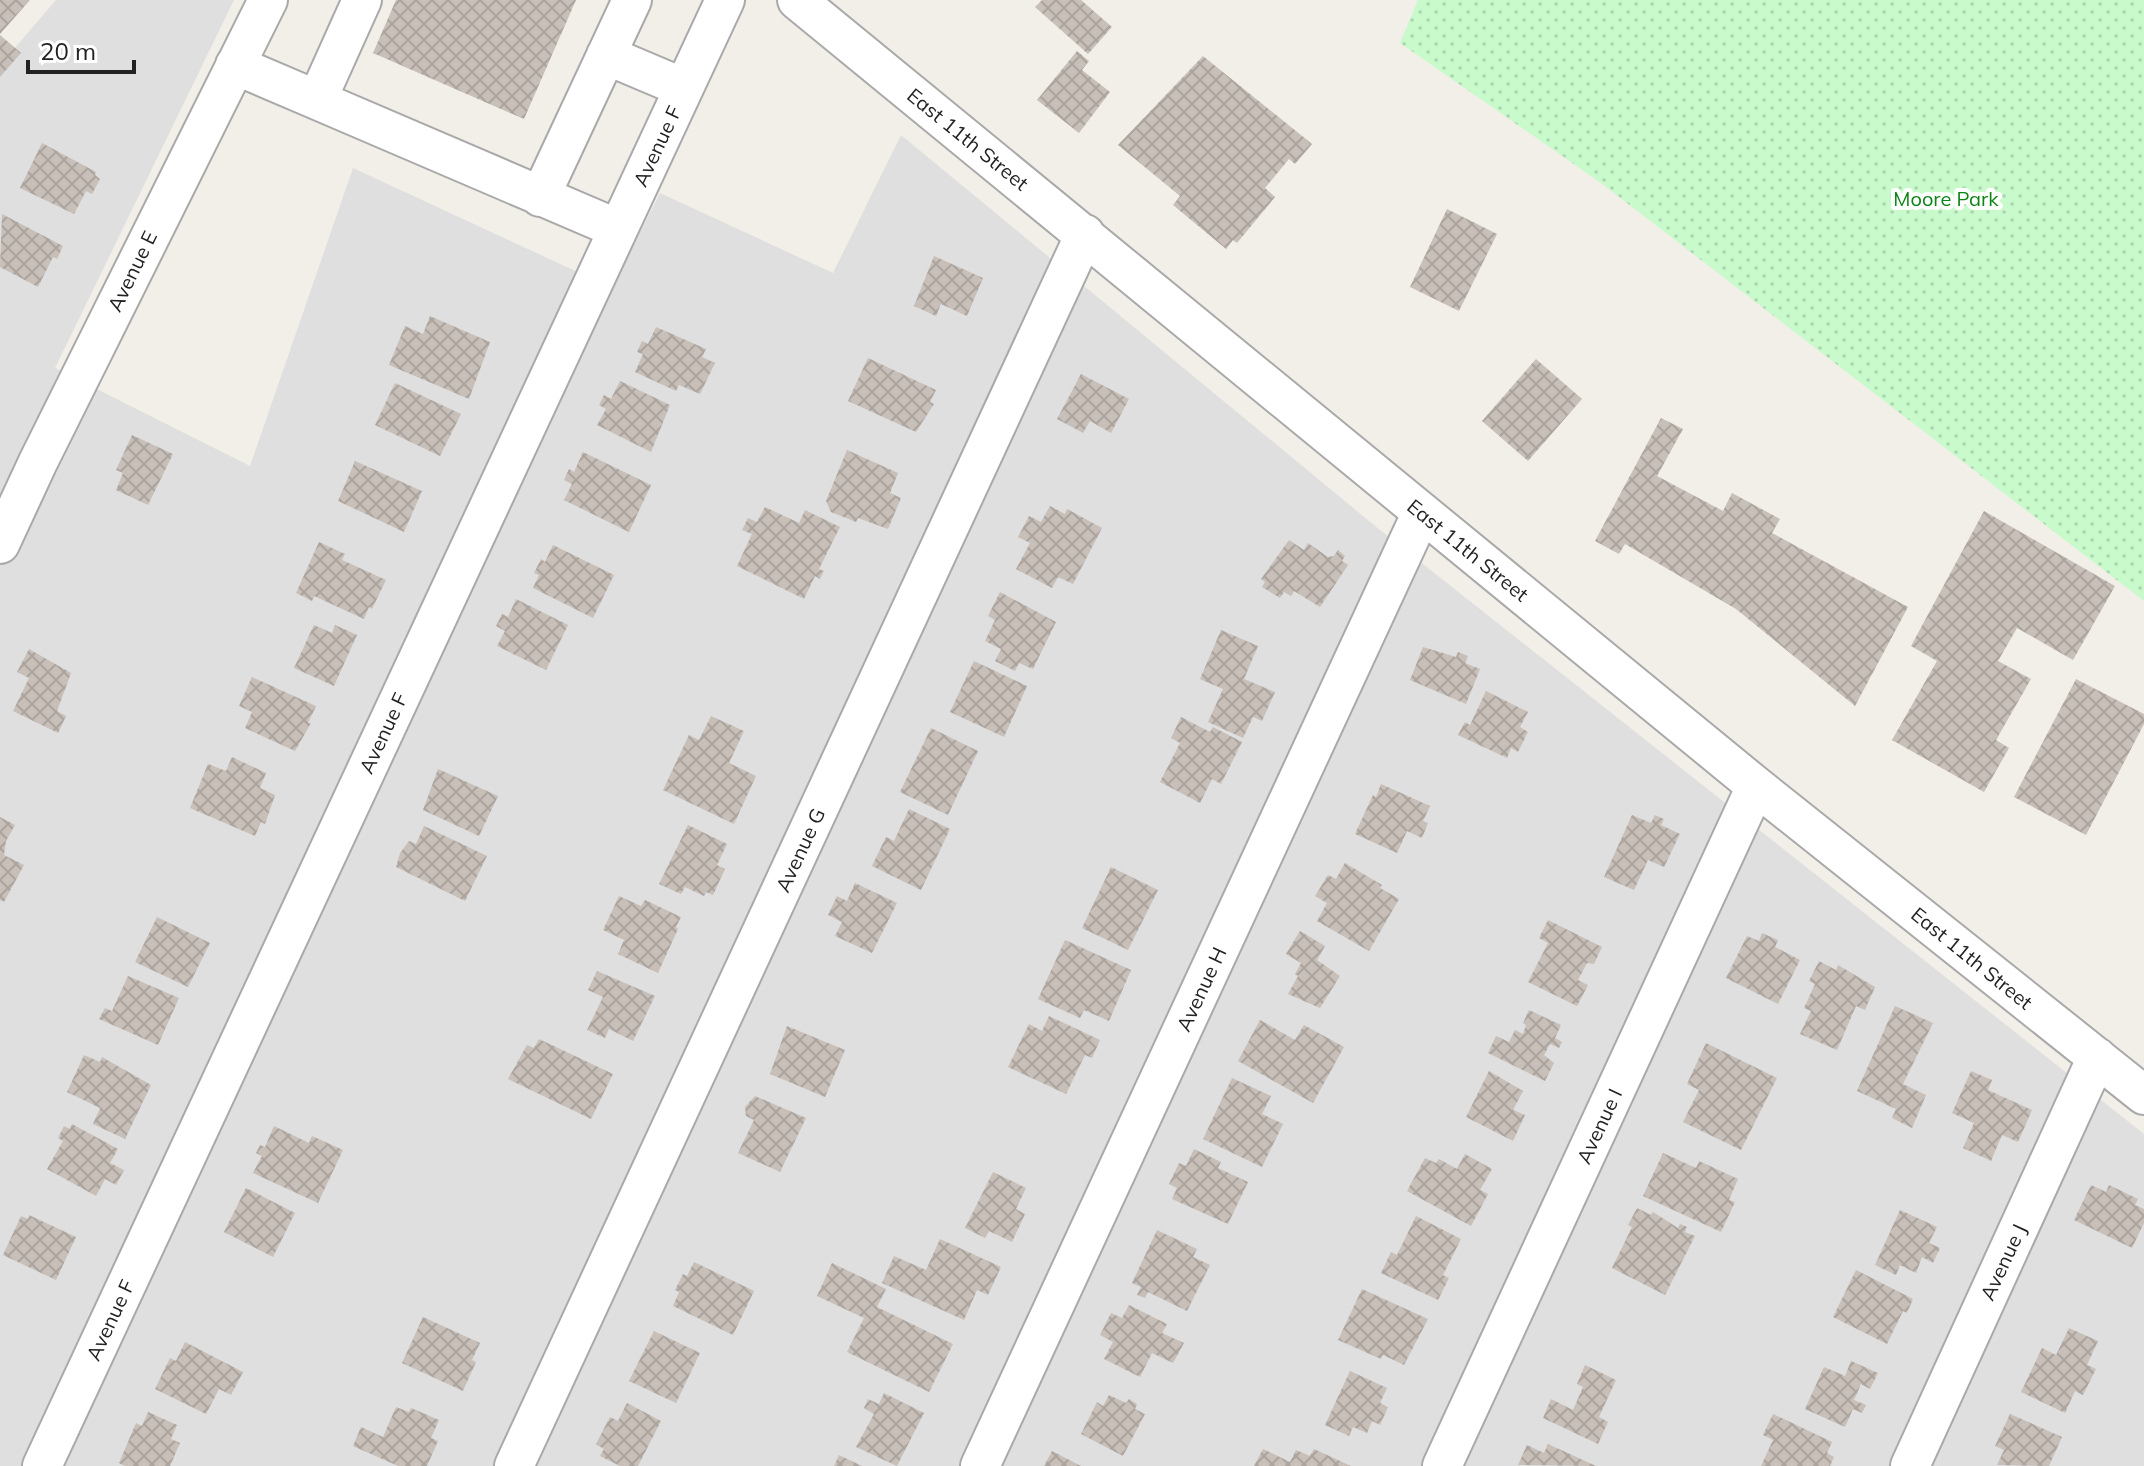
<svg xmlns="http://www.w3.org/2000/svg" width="2144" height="1466" viewBox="0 0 2144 1466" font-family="Mulish,sans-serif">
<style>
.residential{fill:#e0dfdf}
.park{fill:url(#park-dots)}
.building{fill:url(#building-cross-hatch)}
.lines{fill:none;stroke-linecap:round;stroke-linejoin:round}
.minor-casing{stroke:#a9a9a9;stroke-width:42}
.minor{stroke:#fff;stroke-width:38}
.labels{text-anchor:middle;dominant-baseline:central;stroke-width:8;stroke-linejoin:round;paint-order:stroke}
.street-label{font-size:20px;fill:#222;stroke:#fff}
.park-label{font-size:20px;fill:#0c8416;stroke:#fff}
</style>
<defs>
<pattern id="park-dots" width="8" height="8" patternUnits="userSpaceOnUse" patternTransform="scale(2)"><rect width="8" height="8" fill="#c8facc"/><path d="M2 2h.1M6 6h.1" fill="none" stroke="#acd6af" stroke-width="1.8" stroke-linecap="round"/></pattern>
<pattern id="building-cross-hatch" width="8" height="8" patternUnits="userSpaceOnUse" patternTransform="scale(2)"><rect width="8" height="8" fill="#c7bfb8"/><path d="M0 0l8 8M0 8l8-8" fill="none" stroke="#aba49e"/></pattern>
</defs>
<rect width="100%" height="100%" fill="#f2efe9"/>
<path class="residential" d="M56,0H234L55,368L250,466L353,168L612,288L660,193L833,273L901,135L1380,530L2144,1134V1466H0V65Z"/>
<path class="park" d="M1418,0H2144V601L1601,183L1400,43Z"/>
<path class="building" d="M0,0H30L0,34Z
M396,0H576L524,119L373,53Z
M1042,0H1081L1112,27L1088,54L1035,7Z
M0,35L21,53L0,77Z
M1077,51L1089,61L1082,70L1110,92L1079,133L1037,100Z
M1203,56L1312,144L1295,164L1289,159L1265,188L1275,197L1237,243L1233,240L1226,249L1173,205L1180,196L1118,145Z
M42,143L96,172L95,175L100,179L92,194L86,191L74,214L20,188Z
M1447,209L1497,234L1459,311L1410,287Z
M2,214L63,246L57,259L53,257L38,287L0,267Z
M934,256L983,278L967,316L941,304L936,316L914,306Z
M430,316L490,342L469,399L389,365L405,326L423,334Z
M656,327L706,349L702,357L715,363L700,394L679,385L676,391L635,372L643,354L637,352L642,341L648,344Z
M868,358L936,390L930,402L934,404L916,432L848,401Z
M1536,359L1582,399L1528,461L1482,421Z
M1081,374L1129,399L1111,433L1090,421L1083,433L1057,419Z
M620,381L670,405L651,452L597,425L606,409L599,405L604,395L611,399Z
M395,383L461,414L440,456L375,425Z
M1661,418L1683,429L1657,476L1723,511L1732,493L1780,519L1772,533L1908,607L1855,706L1736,609L1625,544L1619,554L1595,541Z
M132,435L173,454L148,505L116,490L123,473L116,470Z
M847,450L898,473L890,493L901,498L888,529L858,518L856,522L831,512L826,501Z
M583,452L651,485L629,532L564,500L572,484L564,480L569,469L574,472Z
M355,461L422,491L404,532L338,501Z
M1050,506L1065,514L1067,509L1102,528L1073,584L1058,577L1052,588L1016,569L1030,543L1018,537L1029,516L1041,522Z
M765,507L799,523L805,510L840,527L819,569L824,571L820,579L815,576L804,599L737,566L752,534L742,530L748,518L757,522Z
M1984,511L2115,586L2073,660L2017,628L1998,661L2031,679L1996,740L2009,748L1984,792L1892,740L1937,661L1911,646Z
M1289,540L1304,550L1308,543L1328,557L1334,556L1338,550L1345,556L1342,561L1348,565L1320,607L1294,591L1291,596L1284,592L1280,598L1262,587L1265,582L1261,579Z
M319,542L345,554L342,560L386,580L372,609L369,607L364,619L314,596L312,601L296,593Z
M553,545L614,575L593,618L533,588L539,575L534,573L541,559L545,562Z
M1000,592L1056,622L1033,669L1019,663L1015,671L995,661L1001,649L985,641L995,620L988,616Z
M516,599L568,625L546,670L497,646L505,631L496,626L502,614L508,617Z
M314,625L332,633L335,625L357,635L334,686L294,668Z
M1221,630L1258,646L1244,679L1275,692L1262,721L1253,717L1243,738L1208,722L1223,689L1200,679Z
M1423,647L1456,657L1458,652L1468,656L1465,663L1480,669L1466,704L1410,680Z
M29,649L71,673L57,711L66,716L58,733L13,711L29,678L17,672Z
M974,661L1027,686L1004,737L950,712Z
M252,677L316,706L308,723H311L295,751L245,728L252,712L239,706Z
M2076,679L2144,714V724L2086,835L2014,797Z
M1486,691L1528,712L1520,727L1528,732L1518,752L1511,748L1507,758L1458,735L1465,722L1470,725Z
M711,716L744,731L729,763L756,776L734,824L663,790L689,735L699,740Z
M1181,717L1210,732L1213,727L1242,742L1221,784L1212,779L1200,803L1160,782L1180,743L1171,738Z
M931,728L978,751L948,815L900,792Z
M232,757L266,773L260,788L275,795L265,824L261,822L255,836L190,808L208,764L226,771Z
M438,769L498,796L479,836L423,810Z
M1381,784L1430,806L1423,821L1428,823L1422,838L1407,831L1397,853L1355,834L1373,795L1376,797Z
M909,809L950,829L921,890L872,866L886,837L894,841Z
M1632,815L1651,823L1655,815L1664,819L1661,825L1680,834L1664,867L1648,860L1634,890L1604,877Z
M0,817L15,825L6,841L4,855L24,865L4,902L0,900Z
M688,825L727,844L717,865L725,869L713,895L706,892L704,896L685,887L681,894L659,884Z
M424,826L487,856L465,901L396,867L400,853L409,841L416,844Z
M1345,863L1382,885L1380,888L1399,899L1369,951L1317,921L1327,903L1315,896L1328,875L1336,879Z
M1111,867L1158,890L1128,950L1082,928Z
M855,883L897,903L872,953L835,936L842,922L828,915L837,896L847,901Z
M619,896L641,906L645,900L681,917L676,927L678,929L658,973L618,954L624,940L603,930Z
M157,917L210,943L188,987L135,962Z
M1548,920L1602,947L1594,964L1587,963L1578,980L1588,985L1577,1006L1528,982L1548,943L1539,938Z
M1300,931L1325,946L1317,960L1340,976L1320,1008L1288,994L1298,976L1295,974L1301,963L1286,954Z
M1762,933L1778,940L1775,947L1800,960L1778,1004L1726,978L1747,936L1759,941Z
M1065,940L1131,970L1109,1021L1084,1010L1080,1018L1038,999Z
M1819,961L1836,970L1838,965L1875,987L1865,1010L1856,1006L1837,1050L1800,1034L1811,1011L1804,1008L1815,984L1809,981Z
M597,971L655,996L633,1041L609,1029L605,1038L587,1030L603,997L588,990Z
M128,976L179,998L158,1045L99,1019L105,1008L112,1011Z
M1895,1006L1933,1023L1903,1084L1926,1095L1912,1128L1892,1118L1896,1109L1857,1091Z
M1529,1010L1561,1025L1555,1038L1562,1042L1559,1048L1550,1044L1544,1055L1554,1063L1545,1081L1488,1053L1496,1036L1509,1042L1515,1030L1523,1034L1526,1025L1523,1023Z
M1049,1016L1100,1040L1092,1058L1085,1055L1066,1094L1008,1067L1029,1024L1042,1031Z
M1260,1020L1295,1040L1304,1025L1344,1047L1313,1103L1238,1061Z
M787,1026L845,1050L825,1097L770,1074Z
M539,1039L613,1074L591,1119L508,1079L527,1045L534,1048Z
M1706,1043L1777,1078L1741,1150L1683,1122L1699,1090L1687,1084Z
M84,1055L100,1062L102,1057L151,1085L125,1139L93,1124L100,1108L67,1092Z
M1489,1071L1523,1091L1513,1110L1525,1115L1513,1141L1466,1117Z
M1971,1071L1992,1080L1988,1090L2032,1110L2018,1142L2002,1135L1991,1161L1963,1148L1974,1123L1952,1113Z
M1232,1078L1271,1096L1262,1114L1283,1124L1262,1167L1203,1139Z
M755,1096L806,1118L780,1172L738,1153L754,1120L746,1116L745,1107Z
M72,1124L118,1149L110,1163L124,1170L116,1185L105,1179L96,1196L47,1169L63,1141L58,1138L64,1126L70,1129Z
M274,1126L309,1143L312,1136L343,1150L318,1203L253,1173L262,1156L256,1153L260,1145L265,1147Z
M1194,1149L1221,1162L1218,1168L1248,1182L1228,1224L1172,1199L1177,1188L1169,1184L1179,1163L1186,1166Z
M1663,1153L1696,1168L1699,1161L1738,1179L1729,1200L1735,1202L1721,1232L1643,1196Z
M1465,1154L1492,1169L1480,1190L1488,1194L1471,1226L1407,1191L1425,1158L1436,1163L1439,1159L1457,1169Z
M993,1172L1026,1188L1016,1209L1025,1214L1012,1242L989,1231L985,1238L965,1228Z
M2091,1185L2106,1192L2109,1185L2138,1199L2135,1205L2144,1209V1223L2132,1248L2074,1220Z
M246,1188L295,1213L273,1257L224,1232Z
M1637,1208L1651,1215L1653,1212L1678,1228L1680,1224L1687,1227L1685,1232L1695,1236L1665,1295L1612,1268L1632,1227L1628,1225Z
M1900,1210L1937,1227L1929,1243L1940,1248L1933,1263L1922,1257L1916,1273L1900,1265L1896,1275L1875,1265Z
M29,1215L76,1237L56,1280L3,1255L21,1216L28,1219Z
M1416,1216L1461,1239L1443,1275L1449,1278L1438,1300L1381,1273L1391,1252L1397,1255Z
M1157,1230L1197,1249L1193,1257L1210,1265L1187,1311L1148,1292L1145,1298L1137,1295L1141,1287L1132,1283Z
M940,1239L1001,1267L988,1295L977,1290L964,1320L882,1283L894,1256L926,1270Z
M694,1262L754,1291L733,1335L673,1306L679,1292L675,1290L683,1274L687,1276Z
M832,1263L886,1289L877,1307L953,1344L929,1392L847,1352L864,1318L817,1296Z
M1856,1270L1913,1299L1907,1313L1903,1311L1887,1344L1833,1317Z
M1362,1289L1428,1319L1404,1365L1383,1355L1381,1359L1338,1340Z
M1129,1305L1167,1324L1162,1333L1184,1343L1173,1363L1152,1353L1140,1377L1104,1359L1113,1342L1100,1335L1111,1313L1122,1318Z
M423,1317L480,1343L472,1360L476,1362L463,1391L402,1363Z
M2069,1328L2098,1341L2087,1365L2096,1369L2083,1395L2075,1391L2065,1413L2021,1392L2042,1348L2056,1355Z
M654,1331L700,1353L676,1403L629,1381Z
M185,1342L243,1372L231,1395L219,1389L206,1414L155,1389L170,1358L176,1361Z
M1851,1361L1878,1373L1870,1389L1861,1384L1854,1400L1866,1405L1862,1413L1853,1409L1845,1427L1805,1409L1824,1367L1845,1376Z
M1585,1365L1616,1380L1599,1417L1608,1422L1598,1444L1543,1418L1551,1399L1573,1410L1583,1387L1577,1384Z
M1350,1371L1387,1388L1380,1403L1388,1407L1380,1425L1372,1421L1367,1433L1353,1427L1349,1436L1325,1425Z
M884,1393L924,1413L897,1466L856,1447L874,1414L864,1408L868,1399L879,1404Z
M1109,1395L1126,1403L1129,1399L1137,1404L1135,1409L1145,1414L1123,1456L1081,1434L1097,1402L1103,1406Z
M627,1403L661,1421L638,1466H620L600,1456L604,1449L596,1444L610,1417L618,1421Z
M396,1407L409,1412L411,1408L439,1420L431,1438L438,1441L427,1466H398L353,1446L361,1427L383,1437Z
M148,1412L177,1425L171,1439L180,1443L170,1466H125L119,1463L136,1423L142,1426Z
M1773,1414L1832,1442L1827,1453L1834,1457L1830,1466H1761L1773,1440L1763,1435Z
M2010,1414L2062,1437L2049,1466L1997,1465L2004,1450L1995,1446Z
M1548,1444L1596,1466L1518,1465L1527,1445L1544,1453Z
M1263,1449L1290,1462L1296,1450L1310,1456L1314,1449L1351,1466H1254Z
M1052,1451L1081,1466H1044Z
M839,1455L862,1466H834Z"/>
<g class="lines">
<g class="minor-casing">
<path id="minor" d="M362,0L317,100L618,229
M797,0L1756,786L2144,1095
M606,55L684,88
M235,65L317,100
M540,197L632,0
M0,544L38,462L268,0
M42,1466L725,0
M514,1466L1085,234
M980,1466L1422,512
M1442,1466L1756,786
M1910,1466L2097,1057"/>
</g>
<use href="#minor" class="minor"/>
</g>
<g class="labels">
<g class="street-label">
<text transform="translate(968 139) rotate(39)">East 11th Street</text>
<text transform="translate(657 146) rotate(-65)">Avenue F</text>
<text transform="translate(132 271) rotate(-64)">Avenue E</text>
<text transform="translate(1468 550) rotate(39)">East 11th Street</text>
<text transform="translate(383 733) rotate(-65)">Avenue F</text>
<text transform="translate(800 850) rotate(-65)">Avenue G</text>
<text transform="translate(1972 958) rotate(39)">East 11th Street</text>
<text transform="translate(1201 989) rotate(-65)">Avenue H</text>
<text transform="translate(1599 1126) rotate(-65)">Avenue I</text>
<text transform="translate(2003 1262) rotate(-65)">Avenue J</text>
<text transform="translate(110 1320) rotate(-65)">Avenue F</text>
</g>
<g class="park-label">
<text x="1946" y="198">Moore Park</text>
</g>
</g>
<path d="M28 60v12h106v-12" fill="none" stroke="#222222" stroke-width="4"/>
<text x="40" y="60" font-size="24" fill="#222222" stroke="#ffffff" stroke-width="6" paint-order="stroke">20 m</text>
</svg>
